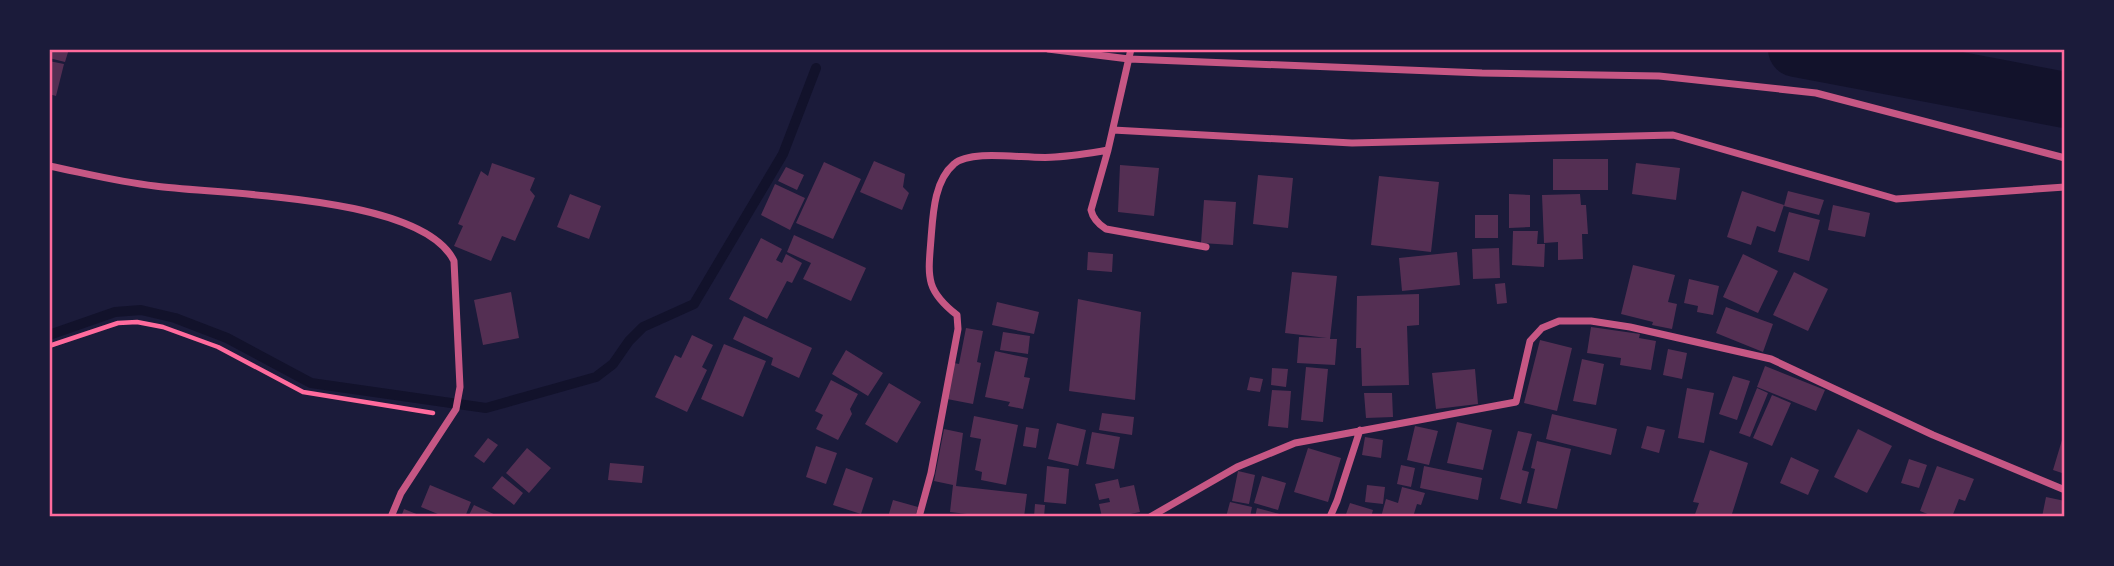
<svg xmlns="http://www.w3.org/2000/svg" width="2114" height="566" viewBox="0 0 2114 566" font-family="'Titillium Web',sans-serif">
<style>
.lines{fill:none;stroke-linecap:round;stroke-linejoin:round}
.stream{stroke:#12122b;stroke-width:10}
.river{stroke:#12122b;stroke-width:56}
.building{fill:#542f53}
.path{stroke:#ff6b9d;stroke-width:4.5}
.minor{stroke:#c65784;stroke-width:7}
.neatline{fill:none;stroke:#ff6b9d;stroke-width:2.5}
</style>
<rect width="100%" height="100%" fill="#1b1b3a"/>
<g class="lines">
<path class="stream" d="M49,335L115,312L141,310L175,318L227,338L311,383L486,408L596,377L613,364L629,341L643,327L694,304L783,154L816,68"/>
<path class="river" d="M1796,49L2065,100"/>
</g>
<path class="building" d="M49,49H69L65,62L49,58Z
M49,61L64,64L56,96L49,94Z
M1553,159H1608V190H1553Z
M874,161L905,174L903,187L909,193L902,210L860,192Z
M824,162L861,179L833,239L796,223Z
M492,163L535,178L530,190L535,196L515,241L502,236L491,261L454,246L463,226L458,224L481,171L488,176Z
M1636,163L1680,168L1676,200L1632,194Z
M1120,165L1159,168L1154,216L1118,212Z
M786,167L804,175L797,190L778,181Z
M1258,175L1293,178L1288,228L1253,224Z
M1379,176L1439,182L1431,252L1371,245Z
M775,184L805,198L790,230L761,215Z
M1742,191L1784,205L1775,232L1757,226L1751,245L1727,237Z
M1788,191L1824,200L1819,215L1784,206Z
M570,194L601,206L589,239L557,227Z
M1509,194L1530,195V227L1509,228Z
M1580,194L1581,205H1586L1588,234H1582L1583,259L1558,260V242L1544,243L1542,195Z
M1204,200L1236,202L1233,245L1201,243Z
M1833,205L1870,213L1865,237L1828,230Z
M1789,212L1820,220L1809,261L1778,252Z
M1475,215H1498V238H1475Z
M1513,231H1538L1537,244H1545L1544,267L1512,265Z
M794,235L866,268L851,301L803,279L811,263L787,252Z
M761,238L782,249L776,260L782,263L786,254L802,263L792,283L787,281L767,319L729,299Z
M1499,248L1500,278L1473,279L1472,249Z
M1088,252L1113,254L1112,272L1087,270Z
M1457,252L1460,285L1402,291L1399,258Z
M1743,254L1778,271L1758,313L1723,297Z
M1633,265L1675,275L1668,302L1677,304L1672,329L1652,325L1653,322L1621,314Z
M1292,272L1337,276L1330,339H1337L1335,365L1297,363L1299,337L1327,338L1285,333Z
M1794,272L1828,289L1808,331L1773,315Z
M1689,279L1719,286L1713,315L1697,312L1698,306L1684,303Z
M1505,283L1507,303L1497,304L1495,284Z
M511,292L519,338L483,345L474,300Z
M1419,294V325L1407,326L1409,385L1362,386L1361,348H1356L1357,296Z
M1078,299L1141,312L1135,400L1069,391Z
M997,302L1039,312L1034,334L992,325Z
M1726,307L1773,324L1763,352L1716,333Z
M744,316L812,348L799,378L771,365L773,358L733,339Z
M1591,327L1640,334L1639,338L1656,341L1651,370L1620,365L1621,358L1587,353Z
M966,328L983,331L977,362L981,363L973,404L947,399L954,363L959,364Z
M1003,332L1030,336L1028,354L1000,350Z
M692,335L713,345L702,367L707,370L687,412L655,397L675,355L681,358Z
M1540,340L1572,348L1557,411L1524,403Z
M724,344L766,361L743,417L701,399Z
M1668,349L1687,353L1682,379L1663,375Z
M846,350L883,373L868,396L832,374Z
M995,351L1028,358L1024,377L1030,378L1023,409L1008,406L1010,402L985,397Z
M1582,359L1604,364L1596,405L1573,401Z
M1765,366L1825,390L1816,411L1757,387Z
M1306,367L1328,369L1323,422L1301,420Z
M1272,368L1288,369L1286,387L1271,385Z
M1475,369L1478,404L1436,409L1432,373Z
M1733,376L1750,381L1737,420L1719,414Z
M1250,377L1263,379L1260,392L1247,390Z
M831,380L858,394L850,409L852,414L838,440L816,429L823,415L815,411Z
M889,383L921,402L897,443L865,424Z
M1687,388L1714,393L1704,443L1678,438Z
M1757,388L1768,393L1750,437L1739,433Z
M1272,390L1291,391L1288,428L1268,426Z
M1364,393H1392L1393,417L1366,418Z
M1772,395L1791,403L1772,446L1753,438Z
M1102,413L1134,417L1132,435L1099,430Z
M1552,414L1617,429L1611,455L1546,439Z
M974,416L1018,425L1006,485L981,480L982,472L975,470L981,439L970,437Z
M1457,422L1492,430L1483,470L1447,463Z
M1057,423L1086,430L1078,466L1048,459Z
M1415,426L1438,431L1429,465L1407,460Z
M1647,426L1665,430L1659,453L1641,448Z
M1026,427L1039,429L1036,448L1023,446Z
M944,429L963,433L956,486L1027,494L1024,517H992L950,512L953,485L934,481Z
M1858,429L1892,446L1867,493L1834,477Z
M1518,431L1532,434L1522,470L1529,472L1521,504L1500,499Z
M1092,432L1120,437L1114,469L1086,464Z
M1365,437L1383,440L1381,458L1362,455Z
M488,438L498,445L484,463L474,456Z
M2062,440L2065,441V474L2053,470Z
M1537,441L1571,449L1557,509L1527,503L1535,469L1531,468Z
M816,446L837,453L826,484L806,477Z
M527,448L551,468L529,493L506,473Z
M1308,448L1341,458L1328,502L1294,492Z
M1710,450L1748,463L1731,517H1694L1699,503L1693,502Z
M1791,457L1819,470L1808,495L1780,483Z
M1909,459L1927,465L1919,488L1901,483Z
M610,463L644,466L642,483L608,480Z
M1401,465L1415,468L1411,487L1397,484Z
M1047,466L1069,469L1066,504L1044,502Z
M1424,466L1482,478L1478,500L1420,488Z
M1937,466L1974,479L1965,501L1959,499L1952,517H1935L1920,511Z
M846,468L873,478L861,514L833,505Z
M1238,471L1255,475L1249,504L1232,501Z
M502,476L523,493L514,505L492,488Z
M1262,476L1286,483L1278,510L1254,503Z
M1118,479L1120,488L1134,485L1140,512L1116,517H1102L1099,504L1110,502L1109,498L1099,500L1095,484Z
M430,485L471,502L465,517H445L421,507Z
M1367,485L1385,487L1383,504L1365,502Z
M1402,487L1425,493L1421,505L1417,504L1413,517H1381L1386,499L1398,503Z
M2046,497L2065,501V517H2042Z
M893,500L918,507L915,517H888Z
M1230,502L1252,507L1250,517H1226Z
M1350,503L1373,510L1371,517H1345Z
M1035,504L1045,505L1044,517H1034Z
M474,505L500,517H468Z
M1257,508L1283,515V517H1255Z
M404,509L419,515L418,517H401Z"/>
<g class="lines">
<path class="path" d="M49,346L118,323L137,322L163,327L218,347L303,392L433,413"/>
<path class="minor" d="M1048,49L1129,59L1482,73L1659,76L1816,93L2065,158
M1113,130L1352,143L1673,135L1896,199L2065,187
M1108,150L1091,210C1093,219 1098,224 1106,229L1206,247
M49,166C84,173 119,182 155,186C222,195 422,195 454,261L460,387L456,409L401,493L391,517
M919,517L931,473L958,329L957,315C925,290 928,277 931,239C933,214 934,181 954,164C972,148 1030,160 1055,157C1073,156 1091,153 1108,150L1131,49
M1150,517L1237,467L1295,443L1516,402L1530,341L1542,328L1559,321H1591L1630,327L1771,359L1933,435L2065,490
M1330,517L1337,501L1360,430"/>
</g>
<rect width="2114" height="566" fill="none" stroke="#1b1b3a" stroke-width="102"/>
<rect x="51" y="51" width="2012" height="464" class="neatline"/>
</svg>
